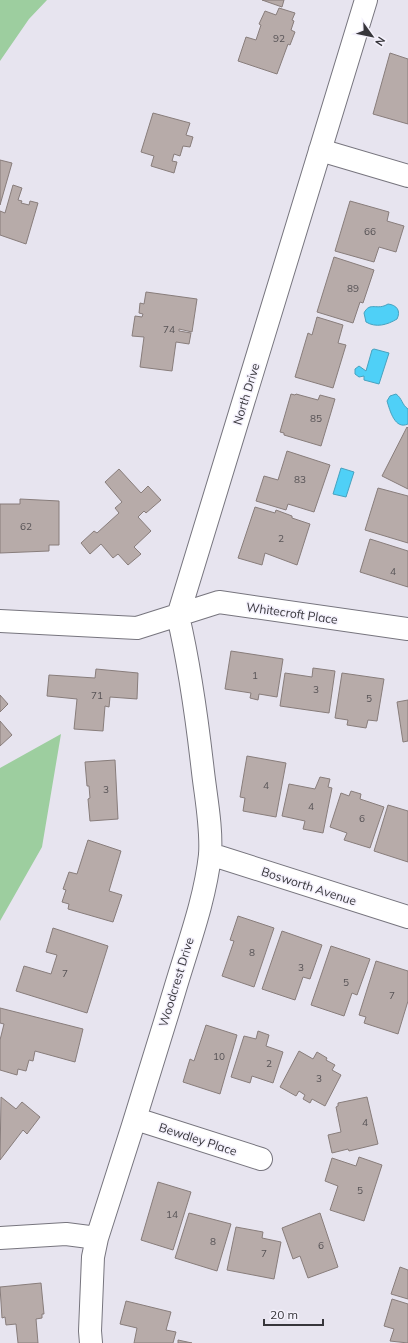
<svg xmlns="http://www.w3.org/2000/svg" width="408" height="1343" viewBox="0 0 408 1343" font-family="Mulish,sans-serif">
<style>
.green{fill:#9dce9f}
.water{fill:#4fd0f7;stroke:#48a2bf}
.building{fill:#b7aba9;stroke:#887d7b}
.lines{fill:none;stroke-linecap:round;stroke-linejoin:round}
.minor-casing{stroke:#77757e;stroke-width:24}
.minor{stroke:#fff;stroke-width:22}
.labels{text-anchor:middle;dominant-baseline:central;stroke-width:3;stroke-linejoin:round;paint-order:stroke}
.number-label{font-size:10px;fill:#575356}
.street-label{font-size:12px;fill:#37363b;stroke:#f4f1fc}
</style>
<rect width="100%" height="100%" fill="#e7e4ef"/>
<path class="green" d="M0,0H47L29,19L0,61Z
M61,734L42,847L0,921V768Z"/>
<path class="water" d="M388,304C397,305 401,311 397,319C387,325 376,328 366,322L364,313C370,301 377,311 388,304Z
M374,349L389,353L379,384L364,380V376L359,377L355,374V369L359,366L366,371L372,350Z
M396,394C402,398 402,405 408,409V424C395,430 390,411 387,401L390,396Z
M341,468L354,472L346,497L333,494Z"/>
<path class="building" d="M262,0H284L282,7Z
M279,8L295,13L292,20L294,21L291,30L295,32L290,45L288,44L277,74L238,61L246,37L256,40L261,25L259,24L265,11L276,15Z
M390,53L408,59V124L373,114Z
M153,113L190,123L186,135L193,137L190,147L183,146L180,156L174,154L172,161L177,162L174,173L151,166L154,156L141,152Z
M0,160L12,163L0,205Z
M13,185L22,188L18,200L22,201L21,203L29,205L30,201L38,203L26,244L0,235V211L5,213Z
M350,201L389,212L387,221L404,226L396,252L379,247L374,262L335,251Z
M334,257L374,270L363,303L360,302L353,323L317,312Z
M146,292L197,299L192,332L179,329V331L191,333L189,344L176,342L172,371L140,367L144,337L132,336L135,316L142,317L143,314L139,313L140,303L144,304Z
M317,317L343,325L338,343L346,345L333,388L295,377L308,333L312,335Z
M291,394L295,395L296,394L318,400L320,395L335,399L321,446L284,435V433L280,432Z
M407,427L408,428V489L382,476Z
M287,451L330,465L314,512L288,504L286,510L256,501L264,476L278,480Z
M119,469L141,493L148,486L161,500L146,513L144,511L138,517L151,531L134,547L141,554L128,565L118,554L113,558L101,544L90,554L81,543L94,531L97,533L119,513L115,508L122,502L105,482Z
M378,488L408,496V543L365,530Z
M20,499L59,501V545H49V551L0,553V504H20Z
M255,507L275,513L276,510L292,516V518L310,524L297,565L265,553L262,565L238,558Z
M370,539L408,551V587L360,572Z
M231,651L283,659L277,697L259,694L258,700L250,698L251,693L225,689Z
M313,668L335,671L329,713L280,706L285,673L312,677Z
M96,669L138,673L137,699L110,697L109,707L105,706L103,731L74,729L77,699L47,696L49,675L95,678Z
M342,673L384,679L377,721L368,720L366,728L347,725L348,720L335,718Z
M0,695L8,704L0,712Z
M408,700V741L403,742L397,702Z
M0,721L12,735L0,746Z
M247,756L286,763L276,817L243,811L245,798L240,797Z
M115,760L118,819L90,821L88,799L90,798L89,786H87L85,762Z
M320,777L330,779L328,787L332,788L323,833L303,829L305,821L282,816L289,784L315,789Z
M351,791L361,794L360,799L384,807L370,848L344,840L347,833L330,827L341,793L349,796Z
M388,805L408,811V862L374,851Z
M88,840L121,851L109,891L122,895L113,922L68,909L69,904L62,902L66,890L63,889L69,872L77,874Z
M238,916L274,928L254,987L222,976L234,941L230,940Z
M53,928L108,946L87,1013L16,991L24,966L51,974L57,955L46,952Z
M282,931L322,945L310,979L303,977L295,1000L262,989Z
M331,946L370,959L357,995L352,993L344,1016L311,1005Z
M376,961L408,971V1001L398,1034L364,1023L366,1017L359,1015Z
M0,1008L83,1029L75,1062L35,1051L33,1061L29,1060L26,1071L18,1069L17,1075L0,1070V1040L4,1024L0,1023Z
M206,1025L237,1035L220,1094L183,1082L190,1059L194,1061Z
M258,1031L269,1035L266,1046L283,1052L273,1083L252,1076L250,1083L231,1077L244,1036L256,1039Z
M299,1051L313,1059L317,1052L327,1058L326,1060L335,1065L332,1070L341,1075L325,1106L312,1099L310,1103L303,1099L305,1095L299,1091L296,1096L280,1087Z
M1,1097L16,1109L22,1102L40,1117L27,1134L23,1130L0,1160Z
M367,1097L378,1144L349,1151L348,1149L332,1153L328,1135L341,1132L336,1107L338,1106V1103Z
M359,1157L382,1165L364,1221L330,1210L338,1186L325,1181L332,1158L356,1166Z
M158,1182L191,1192L173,1250L141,1240Z
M189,1213L231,1224L217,1271L175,1258Z
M320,1213L338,1267L308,1278L300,1256L293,1259L282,1228Z
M236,1227L263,1232L262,1238L281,1242L274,1279L227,1270Z
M400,1267L408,1270V1299L391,1294Z
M41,1283L44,1314H42V1318L36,1319L38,1343H18L16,1324L6,1325L5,1317L2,1318L0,1287Z
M392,1299L408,1304V1343L390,1341L394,1329L384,1326Z
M126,1301L171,1312L166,1330L176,1332L173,1343H134L137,1328L120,1324Z
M178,1340L192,1343H178Z"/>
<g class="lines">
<g class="minor-casing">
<path id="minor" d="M320,150L408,176
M0,621L137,628L219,602L408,629
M210,854L408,917
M136,1119L261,1159
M0,1238L66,1234L97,1238
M91,1343L90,1331L93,1257L97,1238C124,1155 150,1072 175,989C188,945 205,900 210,855C212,828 206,798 203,772C197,719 190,667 178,616L366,0"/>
</g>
<use href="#minor" class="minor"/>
</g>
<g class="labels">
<g class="number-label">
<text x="279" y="38">92</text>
<text x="370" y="231">66</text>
<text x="353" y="288">89</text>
<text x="169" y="329">74</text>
<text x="316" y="418">85</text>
<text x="300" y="479">83</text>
<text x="26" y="526">62</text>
<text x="281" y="538">2</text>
<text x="393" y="571">4</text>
<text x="255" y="675">1</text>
<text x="316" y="689">3</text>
<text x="97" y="695">71</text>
<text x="369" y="698">5</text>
<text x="266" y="785">4</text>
<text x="106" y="789">3</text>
<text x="311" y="806">4</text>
<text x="362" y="818">6</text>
<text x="252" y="952">8</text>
<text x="301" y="967">3</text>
<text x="65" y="973">7</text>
<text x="346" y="982">5</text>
<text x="392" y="995">7</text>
<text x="219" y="1056">10</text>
<text x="269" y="1063">2</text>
<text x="319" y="1078">3</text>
<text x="365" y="1122">4</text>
<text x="360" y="1190">5</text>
<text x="172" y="1214">14</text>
<text x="213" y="1241">8</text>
<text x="321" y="1245">6</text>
<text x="264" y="1253">7</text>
</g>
<g class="street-label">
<text transform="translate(246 394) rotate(-73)">North Drive</text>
<text transform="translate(292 613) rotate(8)">Whitecroft Place</text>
<text transform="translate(309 886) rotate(18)">Bosworth Avenue</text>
<text transform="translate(176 982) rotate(-73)">Woodcrest Drive</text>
<text transform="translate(198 1139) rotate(18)">Bewdley Place</text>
</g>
</g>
<g transform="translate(372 36) rotate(123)" stroke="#f4f1fc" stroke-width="3" paint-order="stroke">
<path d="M0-3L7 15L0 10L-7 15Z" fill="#37363b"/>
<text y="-6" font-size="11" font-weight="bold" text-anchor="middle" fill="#37363b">N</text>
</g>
<path d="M264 1319v6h59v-6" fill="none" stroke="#37363b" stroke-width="2"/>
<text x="270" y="1319" font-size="12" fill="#37363b" stroke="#f4f1fc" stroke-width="3" paint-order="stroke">20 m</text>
</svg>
